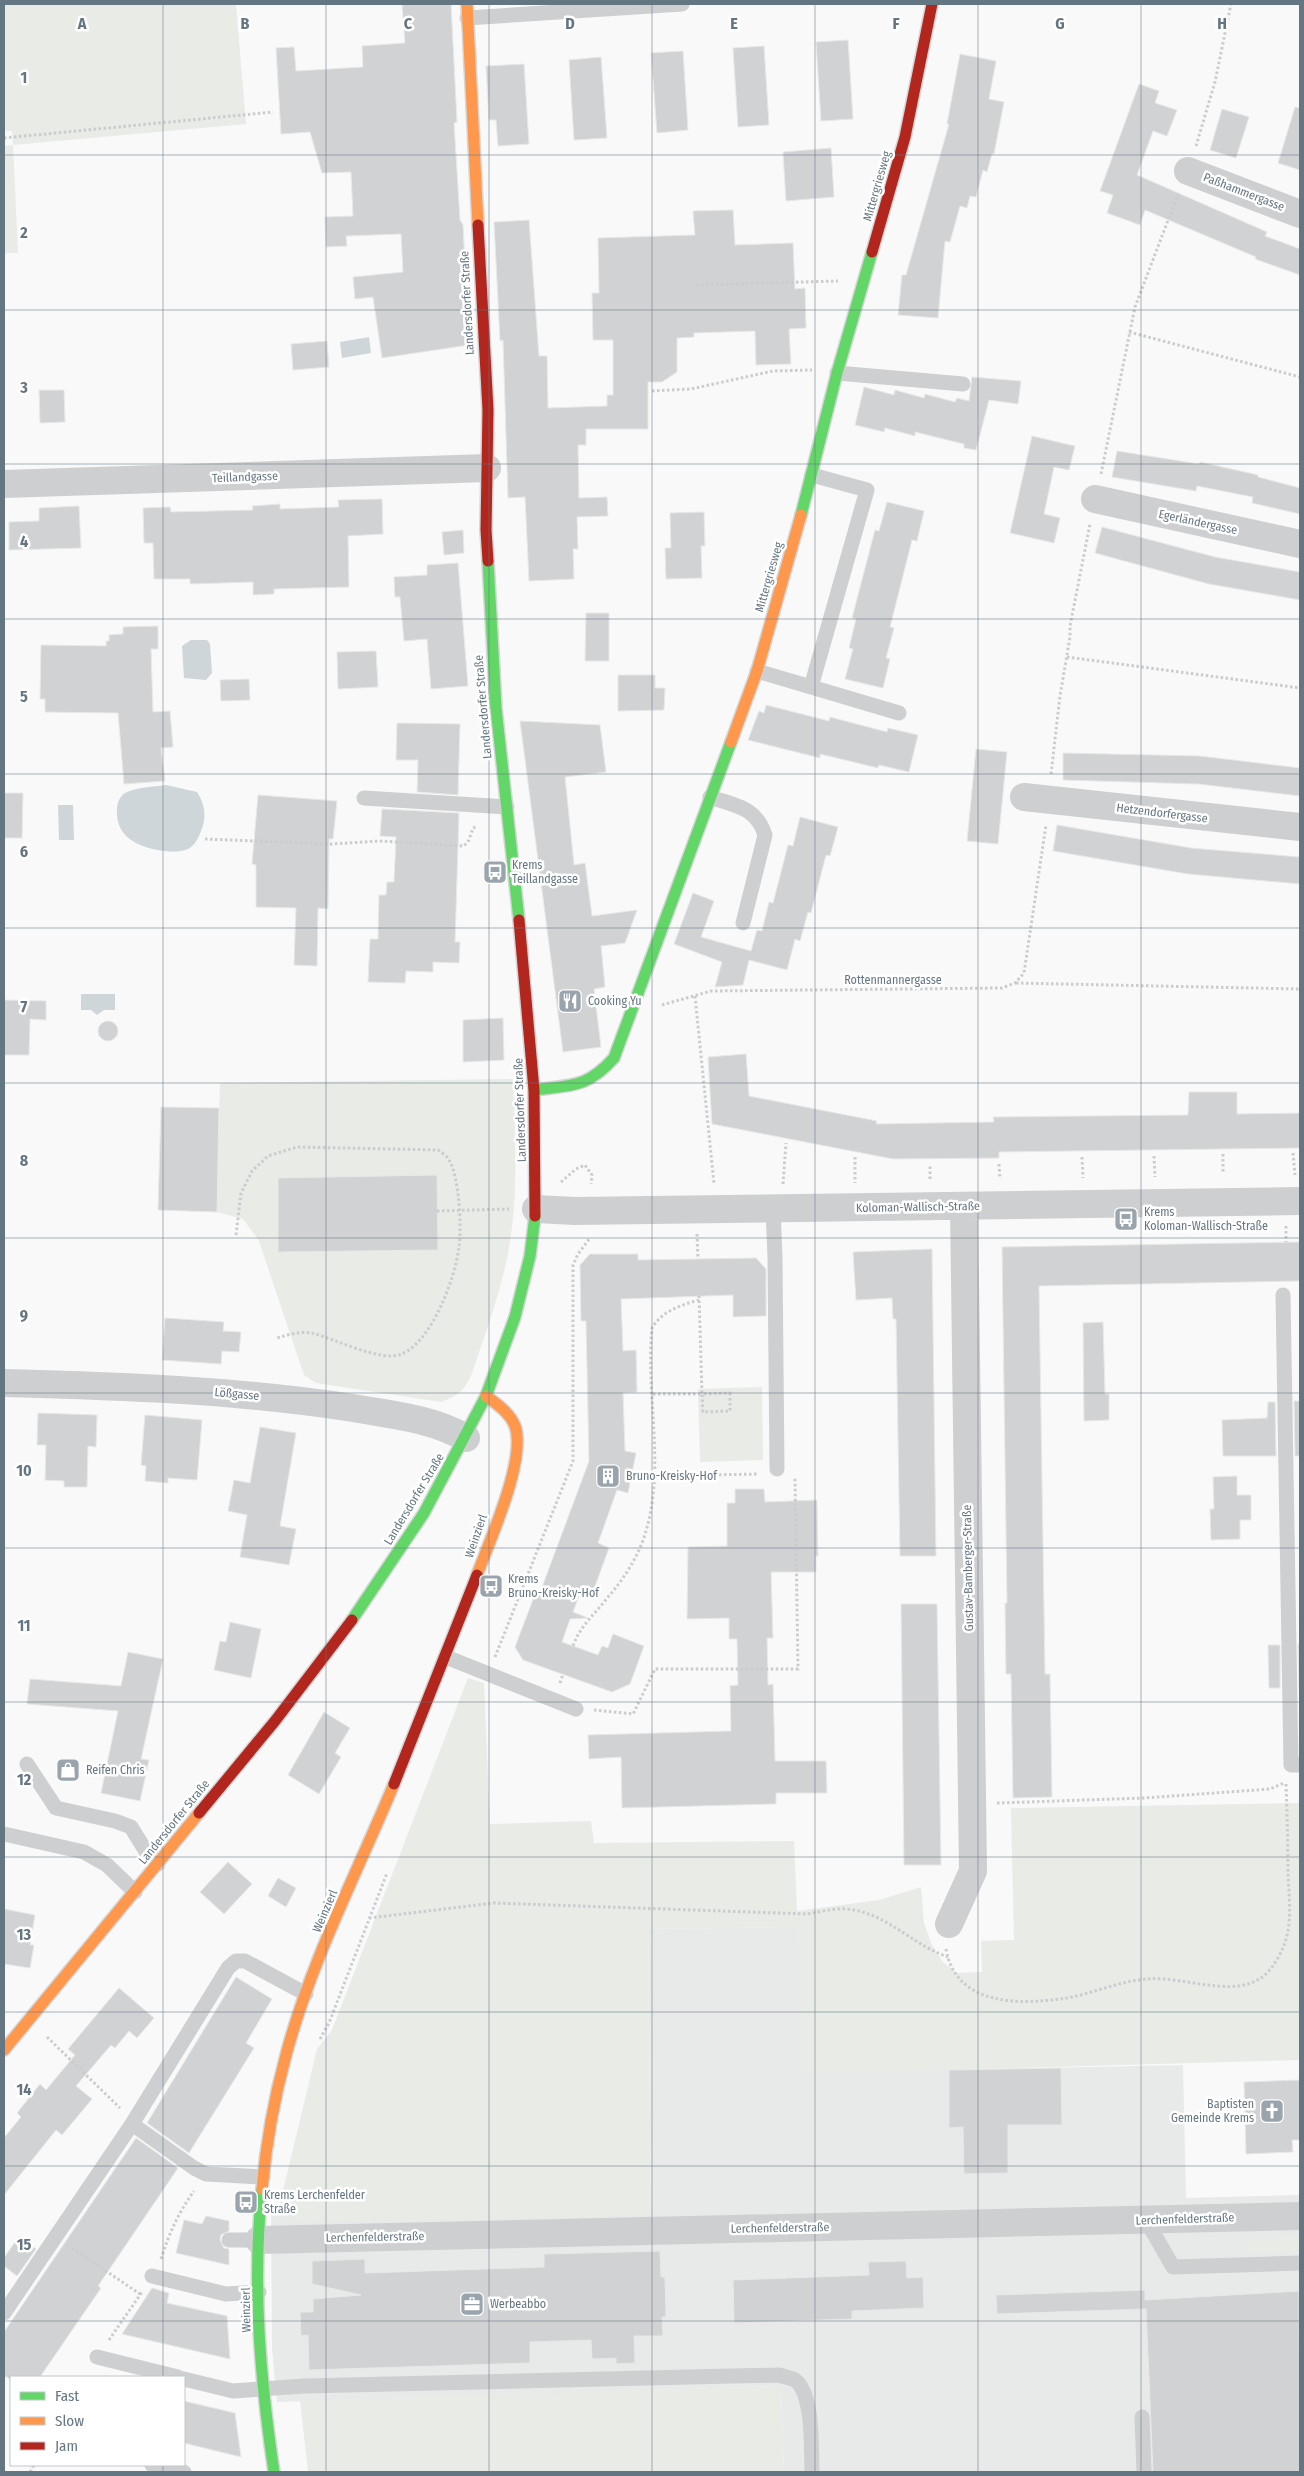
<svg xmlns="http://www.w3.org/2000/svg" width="1304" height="2476" viewBox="0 0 1304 2476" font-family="'Fira Sans Condensed',sans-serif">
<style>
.built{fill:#e8e9e9}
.green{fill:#e8ebe6}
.water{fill:#ced6d9}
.building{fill:#d0d2d3;stroke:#e8e8e8}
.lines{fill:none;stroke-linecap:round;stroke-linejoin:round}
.fast-casing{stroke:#d5d6d7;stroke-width:14}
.slow-casing{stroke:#d5d6d7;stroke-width:14}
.jam-casing{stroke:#d5d6d7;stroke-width:14}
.path{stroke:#cbcccd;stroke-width:3;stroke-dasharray:2.5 2.5;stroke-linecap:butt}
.lane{stroke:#cecfd0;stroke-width:15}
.street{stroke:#cecfd0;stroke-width:28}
.fast{stroke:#63d668;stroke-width:11}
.slow{stroke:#ff974d;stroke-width:11}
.jam{stroke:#b3261e;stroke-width:11}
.grid{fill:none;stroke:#657683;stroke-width:1;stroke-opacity:0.55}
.labels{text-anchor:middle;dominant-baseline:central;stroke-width:5;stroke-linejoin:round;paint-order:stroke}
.street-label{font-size:12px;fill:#657683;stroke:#fff}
.poi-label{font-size:12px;fill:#657683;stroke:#fff;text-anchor:start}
.grid-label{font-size:16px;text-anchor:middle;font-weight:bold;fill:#657683;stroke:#fff;stroke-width:5;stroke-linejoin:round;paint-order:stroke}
</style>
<rect width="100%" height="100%" fill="#f9f9f9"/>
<path class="built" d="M797,1927L949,2070L1183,2065L1186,2198L1300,2195V2472H784L781,2386L277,2402L272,2349L271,2203H280V2208L651,2216L648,1929Z"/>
<path class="green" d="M4,4H236L246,124L13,145L18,253H4V146L13,145L12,131H4Z
M513,1079C515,1137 519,1196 508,1253C502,1284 492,1314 482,1344C471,1372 472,1392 441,1402L316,1383L304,1375L259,1241L243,1219L217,1212L220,1083Z
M762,1387L763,1460L700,1462L698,1389Z
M468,1678L484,1683L490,1824L591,1821L594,1843L794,1841L797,1911L879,1900L921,1887L924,1923L932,1945L943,1962L957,1973L982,1972L981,1941L1014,1940L1011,1808L1300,1803V2060L800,2074L797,1927L648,1929L651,2216L300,2222L282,2211L280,2203L317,2049L332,2030Z
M1300,2236V2251L1248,2253L1243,2251L1241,2246L1249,2239Z
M781,2386L784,2472H308L300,2400Z"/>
<path class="water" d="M369,337L371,353L342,358L340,342Z
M191,640H207L210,644L212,673L206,680L184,678L182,646Z
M166,785L197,792C205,804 207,817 201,831C199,837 196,843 191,847C185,852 173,852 165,851C141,848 115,839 117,809C117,803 120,796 125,793C137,787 153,787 166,785Z
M58,805H73L74,840H59Z
M81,994H115V1010H104L97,1015L91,1010H81Z"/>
<path class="building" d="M402,4H451L457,122L454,123L460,220L463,225L469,345L382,358L373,297L355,299L353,277L403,272L401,234L346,236L347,246L326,247L325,217L353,216L351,172L322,173L310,132L281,134L276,48L294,47L296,71L363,67L362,46L405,43Z
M848,40L853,119L821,121L816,42Z
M764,46L769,125L738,127L733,48Z
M683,51L688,130L657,133L651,53Z
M960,54L996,61L989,99L1004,102L994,154H992L987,172L983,170L976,197L970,196L967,208L960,206L950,242L945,241L938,318L898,315L902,275H906L949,124H947Z
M601,57L607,138L574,140L569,60Z
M524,64L529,144L498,146L496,120H489L486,66Z
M1139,84L1159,91L1155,103L1177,110L1167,136L1153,131L1137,175L1267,232L1265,236L1300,249V275L1255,259L1256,257L1145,210L1140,225L1107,213L1113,195L1100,191Z
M1295,107L1300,108V170L1278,163Z
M1222,109L1249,117L1236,158L1210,150Z
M831,148L834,197L786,201L783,152Z
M733,210L735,245L793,243L795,289L805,288L806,328L789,329L791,364L756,365L755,331L694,333V337L677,338V372L662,382H648V429H586V445H578L579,498L607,497L608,516L577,517L578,549H573L574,579L529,581L525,497L508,498L503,340L500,341L494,222L529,220L539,356H547L548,408L607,406V395H613V340H593L592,293H599L598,238L695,235L693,211Z
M327,341L329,367L293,370L291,344Z
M972,377L1021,381L1018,404L989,400L976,450L964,448V444L915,432V436L885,428L884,432L855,425L864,387L894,395L895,390L924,398L925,394L955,402L957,398L969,401Z
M39,390H64L65,422L40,423Z
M1032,436L1075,446L1069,470L1054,467L1044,514L1060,518L1054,543L1010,533Z
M1117,451L1199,464L1200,462L1258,475V477L1300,488V514L1252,503L1253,497L1197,486L1196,491L1112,477Z
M382,499L383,534L348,536L349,587L274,589V594L253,595V582L190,584V579H154L153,543H144L143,508L170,507L171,512L253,510L252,506L280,504V509L339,507L338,500Z
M887,502L924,511L917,541L912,540L890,627L894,628L886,658L890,659L883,688L845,679L853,649L849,648L856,619L852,618L875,530L879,531Z
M79,506L81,548L9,550V522L39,521V508Z
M704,512L705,546H701L702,578L666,579L665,548H671L670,513Z
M1102,527L1215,557L1300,572V600L1209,584L1095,553Z
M463,530L464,553L444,555L442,532Z
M458,563L468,686L431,689L427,639L404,641L400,597H395L394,577L427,575V565Z
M586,613H609V661H585Z
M158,626V649H151L153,712L170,711L173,747L161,748L165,781L124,784L118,713L45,712V699H40L41,645L106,646V641H109V635L123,634V627Z
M376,651L378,687L338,689L337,652Z
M618,675H655V688H665L664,710L618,711Z
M249,679L250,700L221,701L220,680Z
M766,705L829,721L830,717L887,732L888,728L918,735L909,772L879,765L878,768L820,754V758L748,740L759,711L764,713Z
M520,721L600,725L606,772L565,777L574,865L585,863L592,916L637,910L625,943L601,946L605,987L594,989L601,1047L563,1052Z
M397,723L460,724L458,795L417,792L418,760H396Z
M976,749L1007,752L998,844L967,841Z
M1063,753L1200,756L1300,768V796L1198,784L1063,780Z
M4,793H23L22,838H4Z
M258,795L337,801L333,839H329L328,909L318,908L317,966L294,965L296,908L256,907V865L252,864Z
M382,809L459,813L455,942H460L459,963L433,962V972L406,971L405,983L368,982L370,939H378L379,895H386L387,882H394L396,837L380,836Z
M800,817L838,827L830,856L826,855L811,913L808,912L800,941L795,939L787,970L749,960L743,985L715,987L722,962L674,944L693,893L714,901L701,937L751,951L757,930L762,931L769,902L773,903L788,845L793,846Z
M1057,825L1191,848L1300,857V884L1188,874L1053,851Z
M4,1000L46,1001V1020L30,1019L29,1055H4Z
M503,1018L504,1060L463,1062V1020Z
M98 1031a10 10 0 1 1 20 0a10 10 0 1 1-20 0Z
M746,1054L749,1096L877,1121L876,1124L994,1122L993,1117L1188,1115L1189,1092H1237V1114L1300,1113V1148L999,1152V1158L893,1159L712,1124L708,1057Z
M161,1107L219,1108L217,1212L158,1210Z
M437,1175L438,1250L278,1252V1178Z
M1300,1242V1281L1039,1286L1045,1674H1050L1052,1797L1013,1798L1011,1674H1006L1005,1603H1007L1002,1247Z
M932,1249L936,1556H900L896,1319H893L892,1298L856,1300L853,1252Z
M590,1254H638V1260L756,1258L766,1269V1316L733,1317V1295L621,1299L623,1351L636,1350L637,1392L623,1393L625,1451L636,1453L628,1493L617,1490L598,1543L609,1548L594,1589L583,1585L573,1612L588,1618L570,1619L562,1642L598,1655L602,1646L608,1648L613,1634L644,1646L630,1684L612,1692L523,1660L515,1647L534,1597L538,1598L589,1461L586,1321H581L580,1265Z
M165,1318L224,1322L223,1331L241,1332L239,1352L222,1351L221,1364L162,1360Z
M1103,1322L1105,1394H1109V1420L1084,1421L1083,1323Z
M1294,1401H1300V1456H1295Z
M1268,1402H1275L1276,1456H1223L1222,1420L1267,1418Z
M38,1413L97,1415L96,1447L88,1446L87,1487H64V1481L45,1480L46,1445H37Z
M145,1415L202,1420L197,1480L168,1478V1483L145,1481L146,1466L141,1465Z
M260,1427L296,1433L280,1526L296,1529L289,1565L240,1557L247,1515L228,1511L234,1480L250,1483Z
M1237,1476V1495H1251V1520H1240V1539L1211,1540L1210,1509H1214L1213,1477Z
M735,1489H764L765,1502L817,1500L818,1556H816V1572H771L773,1638H767L768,1685L773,1684L775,1761H826L827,1793H776V1804L622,1808L621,1757L589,1759L588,1735L731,1731L730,1686L738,1685L737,1639H729V1618L687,1619L688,1547L727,1546V1503H735Z
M901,1604H937L941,1865H904Z
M230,1622L261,1629L251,1678L214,1670L220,1641L226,1642Z
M1298,1644H1300V1687H1299Z
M1268,1645H1280V1688H1269Z
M128,1652L163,1659L141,1759L149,1760L140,1801L101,1793L118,1711L27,1704L30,1679L121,1686Z
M324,1712L350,1728L335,1753L341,1757L319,1794L288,1775Z
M228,1862L252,1884L224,1914L200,1892Z
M278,1878L296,1888L286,1907L268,1896Z
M4,1909L35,1915L30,1945H34L30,1968L4,1964Z
M236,1977L272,1999L246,2043L254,2048L189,2153L147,2123Z
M119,1988L154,2018L137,2038L129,2031L115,2048L111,2045L76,2086L92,2099L62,2135L56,2130L4,2195V2138L21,2117L17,2113L40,2084L46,2090L75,2055L68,2049Z
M1061,2068L1062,2125H1008V2173L964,2174L963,2127L949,2128V2070Z
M1300,2080V2140H1292L1293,2152L1246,2154L1244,2082Z
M136,2138L178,2168L98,2286L101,2288L40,2377H4V2332Z
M206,2216L229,2221V2231L221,2235L220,2240L224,2248L229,2249V2265L176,2253L184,2220L202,2224Z
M19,2236L36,2249L17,2276L4,2266V2258Z
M660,2251L661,2277H665L666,2317H662L663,2336H634L635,2363L616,2364V2358L592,2359L591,2340L530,2342V2363L309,2370L308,2335L301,2336L300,2312H313V2299L361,2295L312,2284V2261L365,2259V2273L544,2267V2254Z
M906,2261L907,2278L923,2277L924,2308L852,2311V2319L734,2323L733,2280L869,2275L868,2262Z
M152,2288L169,2293L167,2303L227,2316L230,2359L122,2334Z
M1145,2290V2300L1299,2291L1300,2472H1153L1146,2309L997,2314L996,2295Z
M184,2401L235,2413L241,2457L184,2443Z"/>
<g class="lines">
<g class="fast-casing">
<path id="fast" d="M801,515L837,373L872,252
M488,561L496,708L519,920
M534,1090C572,1085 587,1088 614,1058L731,742
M352,1620L424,1513L486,1396L515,1317L530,1256L535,1216
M262,2189C252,2284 260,2378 274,2472"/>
</g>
<g class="slow-casing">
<path id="slow" d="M467,4L478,225
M731,742L757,671L801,515
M477,1575C489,1542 527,1459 515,1426C510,1413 497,1404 486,1396
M4,2050L199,1813
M262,2189C266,2144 274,2099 286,2055C311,1961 357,1873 394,1784"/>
</g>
<g class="jam-casing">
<path id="jam" d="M478,225L488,410L486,530L488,561
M872,252L905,137L932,4
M519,920L534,1090L535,1216
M394,1784L477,1575
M199,1813L275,1721L352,1620"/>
</g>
<path class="path" d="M4,138L273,112
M1196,146L1215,82L1231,4
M696,285L838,281
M1129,332L1300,377
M652,391L691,389L773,371L812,370
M1101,474L1135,307L1178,194
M1067,657L1300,688
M1051,774L1060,696L1070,637V626L1090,524
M205,839L331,844L380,841L464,846L469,840L473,828L477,826
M1016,983L1300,989
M695,996L714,1184
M662,1005L711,991L1002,988L1015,983L1024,973L1046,825
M1293,1153L1295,1175
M1223,1154V1174
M1154,1156L1155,1177
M855,1157V1183
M1082,1157L1083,1178
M999,1164L1000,1179
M930,1179V1164
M561,1182L576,1169L585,1165L592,1175L591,1184
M783,1184L786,1143
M437,1211L509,1209
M1286,1226V1242
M697,1234L698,1259
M236,1235L241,1193L252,1171L268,1156L297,1147L438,1150C442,1153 447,1156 449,1160C459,1176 462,1227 459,1246C456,1277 432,1341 402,1354C381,1363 334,1338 311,1333C299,1331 288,1335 277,1338
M730,1393V1411L703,1412L702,1394Z
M653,1394H702L699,1296
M654,1476L759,1474
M573,1646C580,1626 595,1614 608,1597C622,1581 634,1563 642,1543C668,1474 645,1399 652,1328C662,1311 681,1305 699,1300
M495,1657L573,1461V1265L578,1254L590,1238
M560,1683L563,1674
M594,1710L633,1714L655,1669H798L795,1478
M997,1803L1144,1798L1270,1789L1284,1783
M369,1918L494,1903L807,1914C820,1912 834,1908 846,1909C886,1912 912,1945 948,1957
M946,1949C956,2007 1021,2005 1067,1998C1094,1993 1120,1981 1147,1979C1186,1975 1245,2005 1272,1967C1276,1962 1280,1954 1283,1948C1293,1925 1289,1897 1288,1873C1288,1843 1287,1813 1286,1783
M47,2037L120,2108
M320,2039L329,2023L387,1873
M72,2248L140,2294
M161,2259C169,2233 179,2212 194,2191
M109,2340L142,2292
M4,2374L11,2378
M30,2472L34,2465"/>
<path class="lane" d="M467,18L682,4
M837,373L963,384
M757,671L899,713
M811,687L867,490L812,475
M710,797C736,806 756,807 765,835L743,923
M364,798L507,807
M773,1208L775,1258L777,1469
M1283,1295L1291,1765H1300
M446,1657L576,1709
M27,1764L56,1808L115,1821L131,1827L147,1853L158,1864
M4,1834L84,1852L107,1865L135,1892
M132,2124L194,2168L206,2174L263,2177
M1146,2220L1173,2267L1300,2263
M229,2240H259
M152,2276L226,2294L259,2292
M4,2313L132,2124L228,1968L236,1961H245L306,1994
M97,2357L178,2377
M184,2379L233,2391L304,2386L780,2375C784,2377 791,2378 795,2380C814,2394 811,2450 812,2472
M1142,2417L1144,2472
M152,2465L184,2472"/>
<path class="street" d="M1188,171L1300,214
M4,484L487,468
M1095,499L1300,544
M1024,797L1300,827
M536,1209L575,1211L1300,1201
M4,1383C120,1386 237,1390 353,1408C392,1415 431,1418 466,1438
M949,1924L973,1871L964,1206
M259,2240L1300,2216"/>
<use href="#fast" class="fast"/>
<use href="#slow" class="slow"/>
<use href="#jam" class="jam"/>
</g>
<path class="grid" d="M163,4V2377M326,4V2472M489,4V2472M652,4V2472M815,4V2472M978,4V2472M1141,4V2472M4,155H1300M4,310H1300M4,464H1300M4,619H1300M4,774H1300M4,928H1300M4,1083H1300M4,1238H1300M4,1393H1300M4,1548H1300M4,1702H1300M4,1857H1300M4,2012H1300M4,2166H1300M4,2321H1300M163,2465V2472"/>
<defs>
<g id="bus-square" transform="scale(1.25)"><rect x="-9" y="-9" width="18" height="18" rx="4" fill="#99a4ac" stroke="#fff"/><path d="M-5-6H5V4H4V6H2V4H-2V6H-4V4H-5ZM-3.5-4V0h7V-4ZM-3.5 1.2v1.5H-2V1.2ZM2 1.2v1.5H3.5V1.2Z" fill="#fff"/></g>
<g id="restaurant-square" transform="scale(1.25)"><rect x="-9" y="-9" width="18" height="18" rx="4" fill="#99a4ac" stroke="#fff"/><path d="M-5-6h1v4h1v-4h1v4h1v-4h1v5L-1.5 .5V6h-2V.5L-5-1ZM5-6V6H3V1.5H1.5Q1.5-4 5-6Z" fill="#fff"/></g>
<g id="building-square" transform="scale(1.25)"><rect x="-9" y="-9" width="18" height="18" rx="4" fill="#99a4ac" stroke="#fff"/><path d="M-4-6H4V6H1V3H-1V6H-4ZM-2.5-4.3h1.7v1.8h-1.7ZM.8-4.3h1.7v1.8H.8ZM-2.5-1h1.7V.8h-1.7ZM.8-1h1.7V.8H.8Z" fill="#fff"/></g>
<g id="shop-square" transform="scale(1.25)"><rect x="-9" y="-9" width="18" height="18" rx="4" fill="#99a4ac" stroke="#fff"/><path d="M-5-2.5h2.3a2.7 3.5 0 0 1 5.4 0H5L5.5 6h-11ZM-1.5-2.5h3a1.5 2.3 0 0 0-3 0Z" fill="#fff"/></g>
<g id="church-square" transform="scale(1.25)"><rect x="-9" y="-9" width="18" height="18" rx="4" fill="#99a4ac" stroke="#fff"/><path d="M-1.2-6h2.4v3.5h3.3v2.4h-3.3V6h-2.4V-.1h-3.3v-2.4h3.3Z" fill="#fff"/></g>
<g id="office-square" transform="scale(1.25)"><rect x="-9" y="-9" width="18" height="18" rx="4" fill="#99a4ac" stroke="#fff"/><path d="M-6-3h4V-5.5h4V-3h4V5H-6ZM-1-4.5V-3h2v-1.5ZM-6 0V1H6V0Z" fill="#fff"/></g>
</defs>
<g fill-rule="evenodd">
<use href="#bus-square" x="495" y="872"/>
<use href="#restaurant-square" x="570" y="1001"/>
<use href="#bus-square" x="1126" y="1219"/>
<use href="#building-square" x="608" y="1476"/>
<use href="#bus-square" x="491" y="1586"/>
<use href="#shop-square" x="68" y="1770"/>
<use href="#church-square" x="1272" y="2111"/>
<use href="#bus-square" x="246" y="2202"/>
<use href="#office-square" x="472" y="2304"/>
</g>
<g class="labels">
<g class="street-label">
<text transform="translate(877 186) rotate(-74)">Mittergriesweg</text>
<text transform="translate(1244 192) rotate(21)">Paßhammergasse</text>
<text transform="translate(467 303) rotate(-93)">Landersdorfer Straße</text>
<text transform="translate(245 477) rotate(-2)">Teillandgasse</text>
<text transform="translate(1198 522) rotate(12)">Egerländergasse</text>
<text transform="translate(769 577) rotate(-74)">Mittergriesweg</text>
<text transform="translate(483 707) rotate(-95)">Landersdorfer Straße</text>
<text transform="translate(1162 813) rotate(7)">Hetzendorfergasse</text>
<text x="893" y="980">Rottenmannergasse</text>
<text transform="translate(520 1110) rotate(-92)">Landersdorfer Straße</text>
<text transform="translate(918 1207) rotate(-1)">Koloman-Wallisch-Straße</text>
<text transform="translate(237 1394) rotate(5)">Lößgasse</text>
<text transform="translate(414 1499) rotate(-59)">Landersdorfer Straße</text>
<text transform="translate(476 1536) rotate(-71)">Weinzierl</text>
<text transform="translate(968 1568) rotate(-91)">Gustav-Bamberger-Straße</text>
<text transform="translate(174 1822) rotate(-51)">Landersdorfer Straße</text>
<text transform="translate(325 1911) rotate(-67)">Weinzierl</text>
<text transform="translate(1185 2219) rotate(-2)">Lerchenfelderstraße</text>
<text transform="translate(780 2228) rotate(-1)">Lerchenfelderstraße</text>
<text transform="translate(375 2237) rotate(-1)">Lerchenfelderstraße</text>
<text transform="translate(246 2310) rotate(-91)">Weinzierl</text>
</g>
<g class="poi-label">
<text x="512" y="865">Krems<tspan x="512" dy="14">Teillandgasse</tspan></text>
<text x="588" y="1001">Cooking Yu</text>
<text x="1144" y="1212">Krems<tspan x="1144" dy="14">Koloman-Wallisch-Straße</tspan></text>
<text x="626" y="1476">Bruno-Kreisky-Hof</text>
<text x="508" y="1579">Krems<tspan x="508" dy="14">Bruno-Kreisky-Hof</tspan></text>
<text x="86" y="1770">Reifen Chris</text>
<text x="1254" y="2104" text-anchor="end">Baptisten<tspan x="1254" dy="14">Gemeinde Krems</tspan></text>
<text x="264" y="2195">Krems Lerchenfelder<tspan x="264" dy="14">Straße</tspan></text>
<text x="490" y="2304">Werbeabbo</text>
</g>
</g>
<g class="grid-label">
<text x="82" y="29">A</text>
<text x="245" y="29">B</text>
<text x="408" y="29">C</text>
<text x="570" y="29">D</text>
<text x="734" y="29">E</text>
<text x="896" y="29">F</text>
<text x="1060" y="29">G</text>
<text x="1222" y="29">H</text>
<text x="24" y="83">1</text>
<text x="24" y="238">2</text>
<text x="24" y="393">3</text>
<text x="24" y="547">4</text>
<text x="24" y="702">5</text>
<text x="24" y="857">6</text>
<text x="24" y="1012">7</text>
<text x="24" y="1166">8</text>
<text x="24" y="1321">9</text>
<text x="24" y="1476">10</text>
<text x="24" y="1631">11</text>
<text x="24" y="1785">12</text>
<text x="24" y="1940">13</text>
<text x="24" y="2095">14</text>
<text x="24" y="2250">15</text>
</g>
<rect width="1304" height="2476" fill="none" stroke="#657683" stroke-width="10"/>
<rect x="10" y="2376" width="175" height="90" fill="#ffffff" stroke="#c1c8cd"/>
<rect x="20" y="2392" width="25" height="8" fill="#63d668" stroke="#c1c8cd"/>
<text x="55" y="2401" font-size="15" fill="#657683">Fast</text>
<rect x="20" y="2417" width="25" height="8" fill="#ff974d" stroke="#c1c8cd"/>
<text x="55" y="2426" font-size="15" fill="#657683">Slow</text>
<rect x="20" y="2442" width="25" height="8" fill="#b3261e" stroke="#c1c8cd"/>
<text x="55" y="2451" font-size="15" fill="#657683">Jam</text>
</svg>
